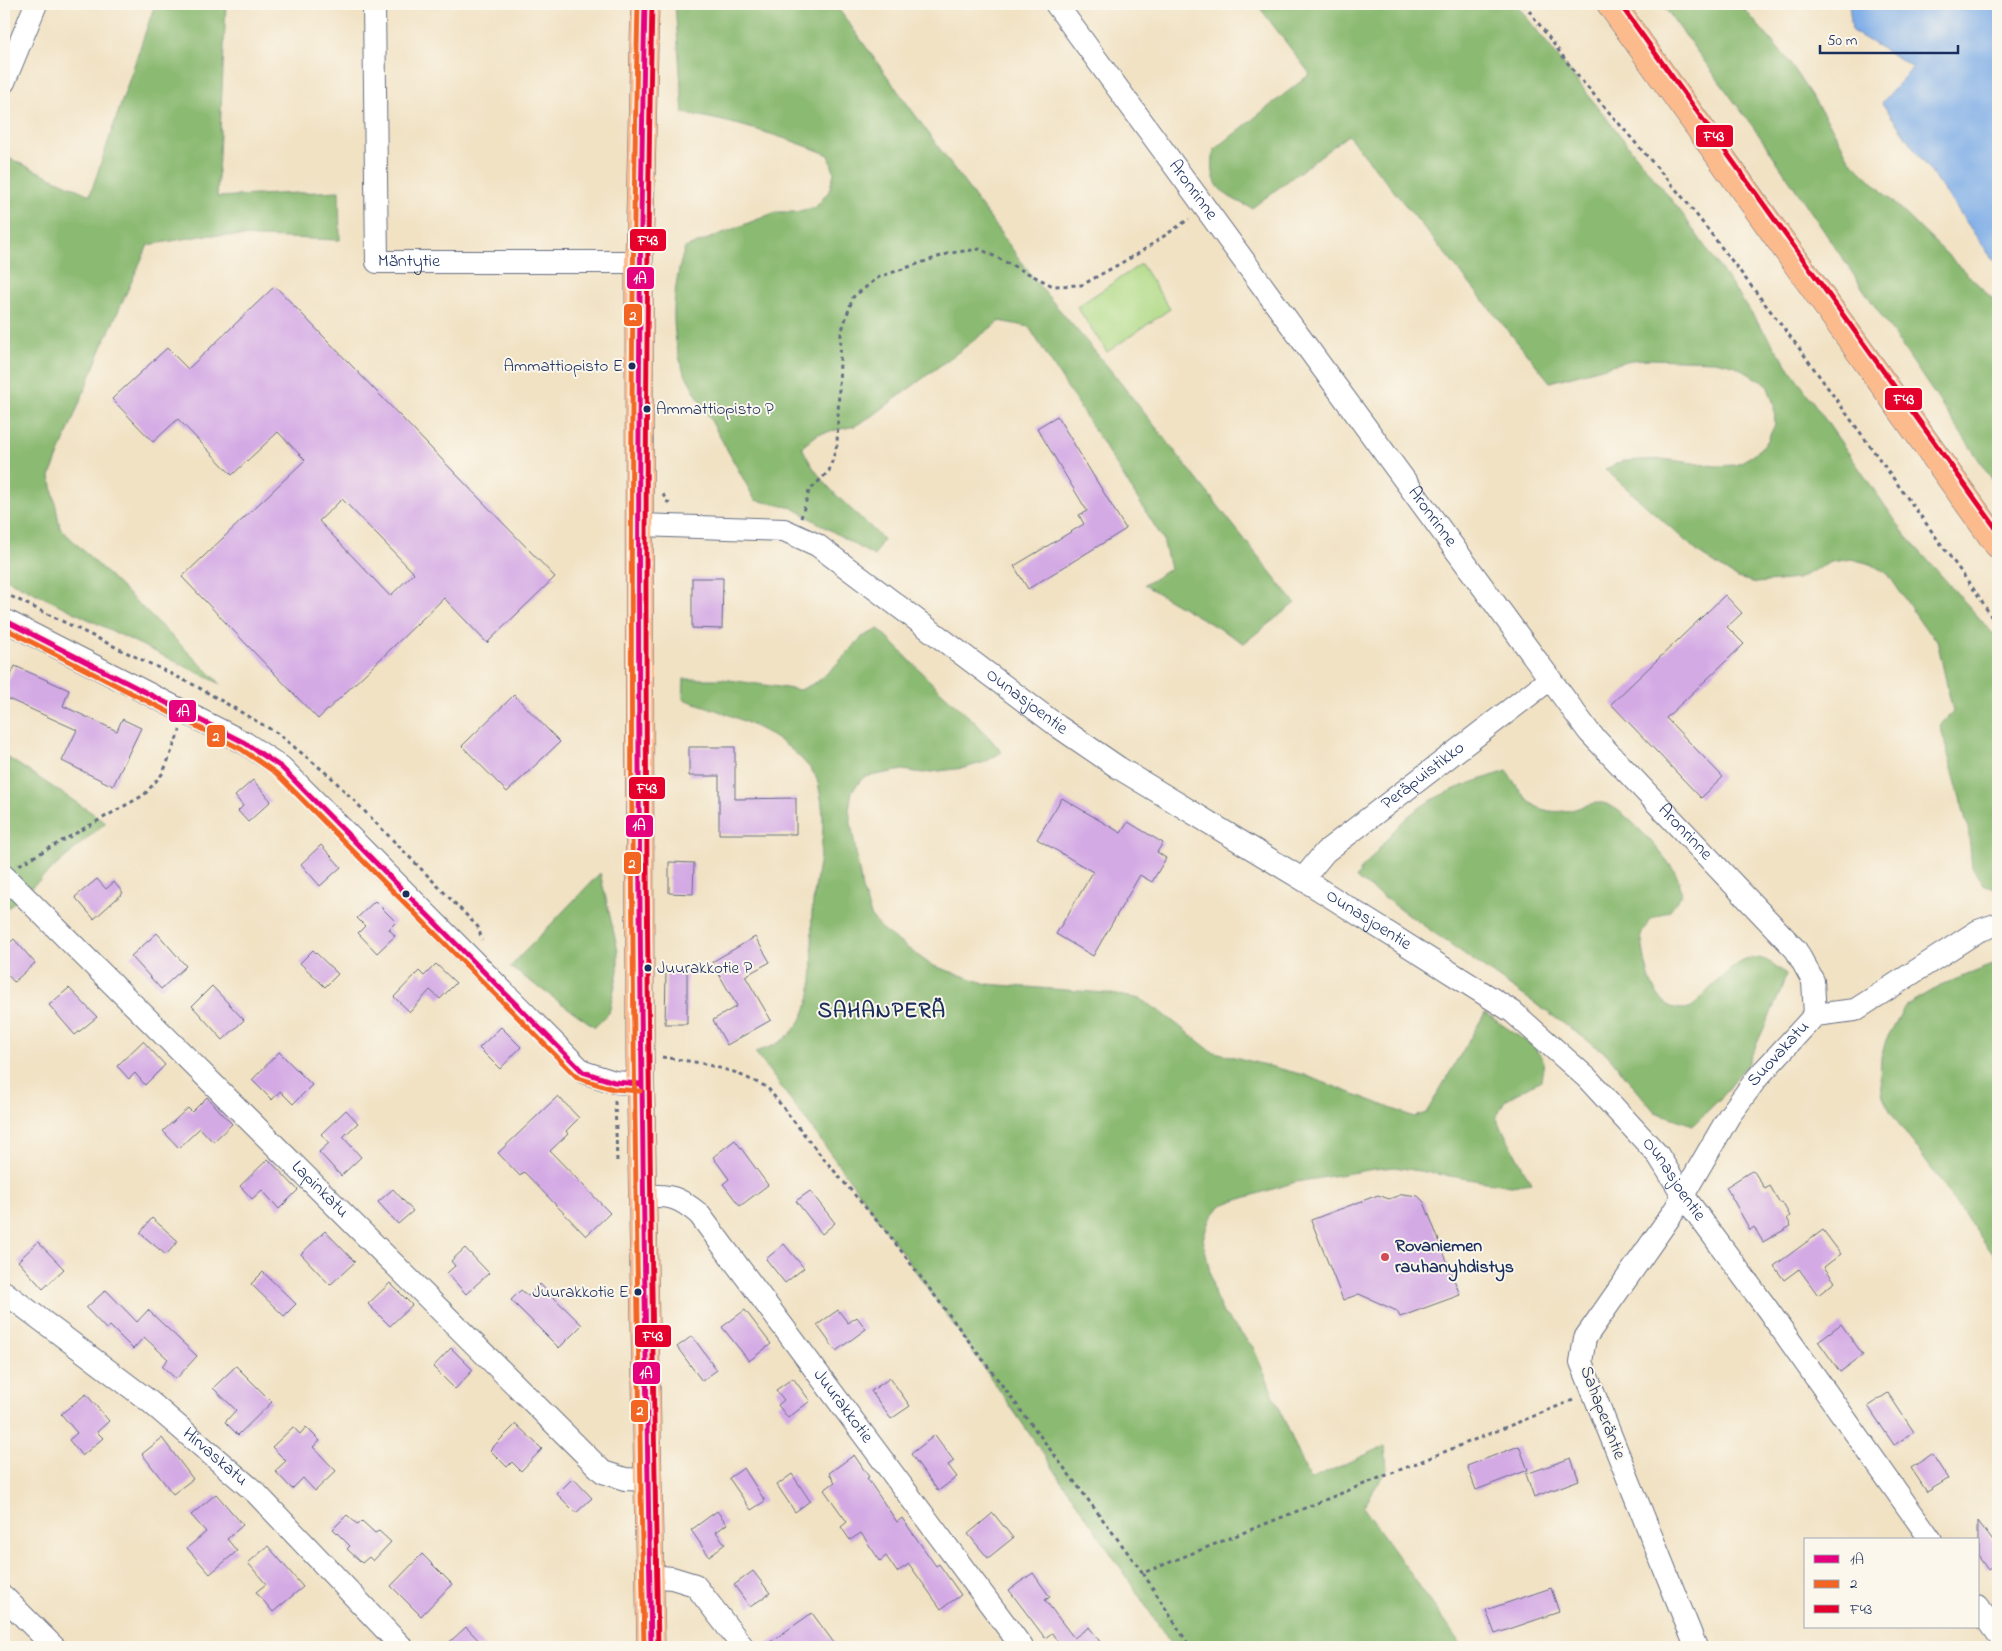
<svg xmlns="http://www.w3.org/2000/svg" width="2002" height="1651" viewBox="0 0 2002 1651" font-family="'Indie Flower',sans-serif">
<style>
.green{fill:#afda85;stroke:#658472}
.forest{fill:#8bba72;stroke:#537468}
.water{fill:#7bace7;stroke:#4b6ea2}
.building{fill:#d4aae5;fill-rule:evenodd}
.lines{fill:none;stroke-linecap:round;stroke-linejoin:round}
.minor-casing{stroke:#666e82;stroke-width:24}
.major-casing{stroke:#666e82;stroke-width:29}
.path{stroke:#666e82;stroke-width:3;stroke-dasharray:4 4;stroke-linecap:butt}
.minor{stroke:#fff;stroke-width:22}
.major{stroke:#fbbb8d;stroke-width:28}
.bus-1-casing{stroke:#fbf7ec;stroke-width:9}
.bus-2-casing{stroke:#fbf7ec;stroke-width:9}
.bus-3-casing{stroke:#fbf7ec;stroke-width:9}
.bus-1{stroke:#e5007d;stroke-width:5}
.bus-2{stroke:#f26522;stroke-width:5}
.bus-3{stroke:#e4002b;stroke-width:5}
.bus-dot{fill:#1b2f5e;stroke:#fbf7ec;stroke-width:2}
.poi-dot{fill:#d1495b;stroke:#fbf7ec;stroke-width:2}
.labels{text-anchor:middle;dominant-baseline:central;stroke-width:4;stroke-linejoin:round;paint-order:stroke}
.bus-label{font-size:17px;fill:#1b2f5e;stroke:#fbf7ec;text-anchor:end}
.street-label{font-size:18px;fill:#1b2f5e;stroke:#fbf7ec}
.poi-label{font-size:18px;font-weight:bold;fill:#1b2f5e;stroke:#fbf7ec;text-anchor:start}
.district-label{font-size:22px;font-weight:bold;letter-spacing:1px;fill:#1b2f5e;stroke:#fbf7ec}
.line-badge{stroke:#fbf7ec;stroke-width:2}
.badge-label{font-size:14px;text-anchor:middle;font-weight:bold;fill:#fff}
</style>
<rect width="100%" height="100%" fill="#fbf7ec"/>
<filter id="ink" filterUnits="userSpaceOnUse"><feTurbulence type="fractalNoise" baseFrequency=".02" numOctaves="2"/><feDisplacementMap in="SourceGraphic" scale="10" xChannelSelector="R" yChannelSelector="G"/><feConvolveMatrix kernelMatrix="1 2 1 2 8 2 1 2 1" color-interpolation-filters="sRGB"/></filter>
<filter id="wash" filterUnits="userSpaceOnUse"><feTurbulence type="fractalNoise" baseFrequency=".0096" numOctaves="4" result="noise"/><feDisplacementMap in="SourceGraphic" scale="20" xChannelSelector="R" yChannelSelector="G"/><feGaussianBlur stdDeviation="1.12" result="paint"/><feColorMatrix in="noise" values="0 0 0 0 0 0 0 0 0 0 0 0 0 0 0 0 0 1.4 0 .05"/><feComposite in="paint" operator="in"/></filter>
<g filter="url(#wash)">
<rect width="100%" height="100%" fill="#f1e2c4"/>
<path class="green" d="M1141,264L1170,309L1107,352L1077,307Z"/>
<path class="forest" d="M155,4H226L217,197L339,191L340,240L207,235L148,245L102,347L50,476L60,528L221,684L4,578V156L90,195Z
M675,4H835L1036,282L1108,367L1295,603L1244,643L1144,585L1170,569L1163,539L1029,327L1000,321L875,414L855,426L818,434L802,447C819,486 854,510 883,539L874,556L793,508L755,500L684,372C669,333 672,287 685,248L776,212H795L816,207L829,191L834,173L829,155C783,136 732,121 683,113Z
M1257,4H1516L1681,212L1906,536L1998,639V889L1983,884L1972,868L1968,827L1940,725L1953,712L1937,640L1923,626L1888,574L1871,564L1851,559L1831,562L1797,579L1757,583L1737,578L1699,553L1605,469L1623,461L1662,459L1716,466L1736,465L1753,455L1767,442L1775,424L1774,404L1767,385L1734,365L1715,361L1651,359L1631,360L1550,382L1348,135L1252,208C1220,194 1208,186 1214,150L1310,74Z
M1662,4H1740L1787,59L1831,126L1850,160L1998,304V488L1759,135Z
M879,629L936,687L978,725L1002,752L985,762L964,768L923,773L903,770L864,777L852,791L849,810L862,889L872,918L884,931L931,965L987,984L1105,993L1141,999L1161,1012L1211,1051L1304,1075L1414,1117L1426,1113L1485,1013L1533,1046L1544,1061L1541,1080L1505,1100L1496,1117L1531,1183L1511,1186L1395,1167L1374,1169L1296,1182L1221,1205L1209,1220L1203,1239L1215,1296L1223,1313L1253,1347L1310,1480L1385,1446L1387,1469L1363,1507L1463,1647H1173C1040,1445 901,1246 755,1052C776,1046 791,1038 802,1018C819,985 810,948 812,913C815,872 829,835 820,793C819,788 818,780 815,775C786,733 730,714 683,699L684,679H722L800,690L817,682L834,667L862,637Z
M4,755L106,822L4,911Z
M1507,771C1523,795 1532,815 1565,811C1578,810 1588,802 1602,803C1620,803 1669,859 1677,876C1680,881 1680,888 1682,894L1669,911L1651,919L1641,935C1645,958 1647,993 1671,1007C1676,1009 1685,1009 1690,1009C1705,995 1732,961 1752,958C1765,956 1777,967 1786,974L1780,993L1748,1063L1723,1096L1693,1125L1655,1112L1607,1054L1356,878L1362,868C1380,850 1394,826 1415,811C1441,791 1476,781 1507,771Z
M600,873L618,951V971L609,1013L595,1027L510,967Z
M1998,963V1261L1891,1113L1883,1096L1880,1077L1881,1058L1886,1040L1905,1006L1941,985Z"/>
<path class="water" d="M1849,4H1998V267L1882,103L1913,67L1852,31Z"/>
<g id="blocks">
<path class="building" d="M275,286L555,577L487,643L444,598L318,719L182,577L305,460L278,432L232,475L178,419L153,442L112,399L167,348L188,369ZM342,499L414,573L390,596L319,521Z
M1057,416L1126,529L1028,589L1014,566L1084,524L1079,515L1087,511L1037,428Z
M692,578H723L722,629L692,628Z
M1725,595L1742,613L1727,627L1744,644L1666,718L1723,777L1701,798L1611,704Z
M15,666L69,690L63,706L117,731L122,719L141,728L113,786L62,761L77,730L4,697V690Z
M514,695L560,742L507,792L462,746Z
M689,747H735V799L796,798V834H719V776H689Z
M253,780L271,801L248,822L238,811L243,806L235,796Z
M1062,798L1121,833L1128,822L1163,843L1157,852L1166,858L1152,882L1140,875L1093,956L1056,934L1093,872L1037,839Z
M321,845L341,867L320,886L301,864Z
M669,862L694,863L693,894L669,893Z
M97,879L106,889L114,882L123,893L94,919L75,897Z
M375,901L396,922L389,929L395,936L377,953L358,933L365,926L357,918Z
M157,933L186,966L161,989L131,956Z
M755,937L770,962L745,976L771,1020L727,1045L713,1020L737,1006L712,962Z
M14,939L35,963L14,982L4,971V948Z
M313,950L338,974L325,987L300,963Z
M436,964L456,983L440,999L430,990L410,1012L394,997L419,971L424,976Z
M666,971H687V1024H665Z
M212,986L244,1020L223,1040L192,1006Z
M69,988L97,1017L75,1035L49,1005Z
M501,1027L521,1047L500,1069L479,1048Z
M143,1041L165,1065L145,1085L135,1073L129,1079L117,1066Z
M279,1052L312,1085L293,1104L280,1091L272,1100L252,1080Z
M558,1096L579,1118L566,1131L568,1134L550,1151L610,1213L586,1236L524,1172L520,1176L498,1153Z
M207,1097L232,1124L213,1142L200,1128L179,1148L163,1131L188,1108L192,1112Z
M346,1110L358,1123L343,1137L361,1157L341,1176L319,1152L329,1143L321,1134Z
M735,1140L768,1185L740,1206L723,1184L729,1179L713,1157Z
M268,1159L298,1190L279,1209L262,1190L252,1199L240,1186Z
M1753,1170L1765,1189L1770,1186L1780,1203L1782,1202L1790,1216L1787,1218L1791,1226L1763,1242L1754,1227L1750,1230L1726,1187Z
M393,1189L413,1211L398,1224L378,1202Z
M810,1191L835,1223L822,1234L796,1201Z
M1403,1194L1418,1196L1424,1202L1460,1295L1400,1317L1397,1311L1359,1294L1343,1300L1311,1220L1378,1195L1389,1199Z
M152,1218L178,1241L166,1255L140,1233Z
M1823,1230L1841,1254L1824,1267L1835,1282L1818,1295L1799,1269L1784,1280L1774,1266Z
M325,1231L355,1262L330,1285L301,1254Z
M38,1242L64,1269L43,1289L18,1261Z
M784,1244L804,1268L785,1283L766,1259Z
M465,1248L489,1273L466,1294L447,1273L455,1266L451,1261Z
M263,1272L296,1304L284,1316L251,1284Z
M390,1283L412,1305L390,1326L368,1304Z
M540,1284L582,1325L559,1348L511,1300L521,1290L528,1296Z
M106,1290L137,1322L148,1310L197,1356L176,1379L162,1366L168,1359L144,1337L133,1349L110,1326L106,1329L86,1308Z
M745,1310L771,1344L749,1361L722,1327Z
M838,1310L848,1323L857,1317L866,1329L836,1351L817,1325Z
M1841,1324L1863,1355L1840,1372L1818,1341Z
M692,1336L717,1370L702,1381L677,1347Z
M451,1348L473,1370L455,1389L433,1367Z
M236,1366L272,1402L238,1435L225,1422L236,1410L213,1388Z
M793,1378L810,1401L788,1418L778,1405L784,1400L776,1390Z
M890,1378L910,1406L891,1419L871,1391Z
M1888,1393L1914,1432L1894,1445L1868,1406Z
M86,1394L109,1421L97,1432L103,1438L82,1456L69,1440L77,1433L61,1414Z
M516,1424L542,1449L521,1471L512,1462L507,1467L490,1450Z
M293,1427L300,1434L306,1427L320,1441L313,1447L336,1471L315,1491L303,1478L292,1489L275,1471L286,1461L272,1447Z
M935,1435L954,1461L948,1465L957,1477L938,1491L911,1454Z
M162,1438L193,1479L173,1494L142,1454Z
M1519,1446L1528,1470L1476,1490L1467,1466Z
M1932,1454L1948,1479L1927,1492L1911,1468Z
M854,1455L869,1477L867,1478L897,1522L902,1518L936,1566L939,1564L961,1595L941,1609L909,1564L897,1572L886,1556L880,1561L861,1533L850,1540L841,1527L847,1522L824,1490L835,1482L829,1473Z
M1571,1458L1579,1480L1534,1497L1526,1474Z
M744,1468L765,1501L751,1510L729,1478Z
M792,1474L810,1501L795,1512L777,1485Z
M573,1478L592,1498L576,1513L557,1494Z
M216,1494L243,1525L227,1539L237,1551L210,1574L187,1548L206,1532L191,1515Z
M717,1511L727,1524L716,1532L725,1544L709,1556L691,1530Z
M993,1513L1013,1538L988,1558L968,1534Z
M347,1515L358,1525L362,1521L375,1533L379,1531L391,1542L373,1561L369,1557L362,1563L347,1549L350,1546L333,1529Z
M1978,1521L1998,1548V1563L1988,1570L1978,1556Z
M268,1546L303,1587L273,1612L256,1592L266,1584L248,1563Z
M422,1554L452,1584L421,1616L391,1586Z
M753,1571L770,1593L750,1607L734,1585Z
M1033,1573L1050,1597L1045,1600L1074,1638L1089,1627L1104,1647H1061L1052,1633L1045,1638L1009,1590Z
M1551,1588L1559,1612L1495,1634L1486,1610Z
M812,1613L837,1647H763Z
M466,1627L485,1647H444Z"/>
</g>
</g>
<g filter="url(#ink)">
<use href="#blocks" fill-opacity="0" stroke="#666e82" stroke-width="1"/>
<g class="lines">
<g class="minor-casing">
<g id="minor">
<path id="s1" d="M374,4L377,262H639"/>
<path id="s2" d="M1056,4L1589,732L1796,950L1813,981L1815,1015"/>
<path d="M4,82L36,4"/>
<path id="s3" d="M640,525L784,530L817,545L1059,727L1119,768L1317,888L1513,1012L1587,1078L1658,1155L1683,1195L1768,1310L1931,1540"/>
<path d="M4,620L245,743L281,767L583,1072L614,1082L641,1084"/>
<path id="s4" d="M4,876L603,1472L625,1479L647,1480"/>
<path id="s5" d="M1303,879L1325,852L1550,679"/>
<path id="s6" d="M644,1196C670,1195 679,1197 699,1214L1022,1647"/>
<path id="s7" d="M4,1292L149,1401L256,1493L402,1647"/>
<path d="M650,1576L672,1578L695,1585L743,1647"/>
<path d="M4,1597L54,1647"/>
<path d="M1978,1607L1998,1635"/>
<path id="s8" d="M1696,1647L1581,1362L1585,1338L1674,1211L1729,1116L1757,1078L1815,1015L1855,1010L1978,931L1998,924"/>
</g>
</g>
<g class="major-casing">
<path id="major" d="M645,4L639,262L640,1055L651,1647
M1611,4L1998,544"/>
</g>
<path class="path" d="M1524,4L1576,74L1685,200L1799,348L1980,598L1998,628
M663,494L666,501L673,505
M801,518L809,491L829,471L837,445L841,333L853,297L879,277L950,253L980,249L1053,286L1082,285L1139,253L1189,219
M4,593L196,686L277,733L331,777L478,927L482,940
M19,865L144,795L163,773L180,730
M662,1057L701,1063L734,1072L767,1087L818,1152L890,1236L1143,1573L1576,1399
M615,1101L617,1162
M1143,1573L1190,1647"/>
<use href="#minor" class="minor"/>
<use href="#major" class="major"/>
<g class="bus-1-casing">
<path id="bus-1" d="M645,4C632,552 641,1099 651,1647
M4,620L245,743L281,767L583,1072L614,1082L641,1084"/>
</g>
<g class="bus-2-casing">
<path id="bus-2" d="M638,4C625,552 633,1099 644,1647
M4,628L241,749L276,773L578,1078L613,1089L640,1091"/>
</g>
<g class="bus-3-casing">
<path id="bus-3" d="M652,4C640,552 648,1099 658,1647
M1620,4L1998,531"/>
</g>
<use href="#bus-1" class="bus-1"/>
<use href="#bus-2" class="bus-2"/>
<use href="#bus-3" class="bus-3"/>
</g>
</g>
<g class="bus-dot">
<circle cx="632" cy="366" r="4.5"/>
<circle cx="647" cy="409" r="4.5"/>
<circle cx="406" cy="894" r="4.5"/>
<circle cx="648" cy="968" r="4.5"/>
<circle cx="638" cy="1292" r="4.5"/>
</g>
<circle class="poi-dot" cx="1385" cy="1257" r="5"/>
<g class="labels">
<g class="bus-label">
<text x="623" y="366">Ammattiopisto E</text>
<text x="656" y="409" text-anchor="start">Ammattiopisto P</text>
<text x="657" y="968" text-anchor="start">Juurakkotie P</text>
<text x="629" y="1292">Juurakkotie E</text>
</g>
<g class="street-label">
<text stroke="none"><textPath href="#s2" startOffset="231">Aronrinne</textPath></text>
<text stroke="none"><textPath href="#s1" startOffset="290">Mäntytie</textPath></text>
<text stroke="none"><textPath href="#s2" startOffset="636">Aronrinne</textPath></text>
<text stroke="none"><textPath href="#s3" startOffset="442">Ounasjoentie</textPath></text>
<text stroke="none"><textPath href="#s5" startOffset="159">Peräpuistikko</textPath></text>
<text stroke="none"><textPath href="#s2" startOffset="1041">Aronrinne</textPath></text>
<text stroke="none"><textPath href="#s3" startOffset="848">Ounasjoentie</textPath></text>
<text stroke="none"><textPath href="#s8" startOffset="676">Suovakatu</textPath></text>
<text stroke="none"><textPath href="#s3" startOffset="1252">Ounasjoentie</textPath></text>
<text stroke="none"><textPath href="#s4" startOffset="445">Lapinkatu</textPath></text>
<text stroke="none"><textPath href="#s6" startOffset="300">Juurakkotie</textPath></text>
<text transform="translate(1602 1413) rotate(69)">Sahaperäntie</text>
<text stroke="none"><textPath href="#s7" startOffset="268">Hirvaskatu</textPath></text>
</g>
<g class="poi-label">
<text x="1395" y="1247">Rovaniemen<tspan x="1395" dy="21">rauhanyhdistys</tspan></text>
</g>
<g class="district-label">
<text x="882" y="1012">SAHANPERÄ</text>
</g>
</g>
<g class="line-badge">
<rect x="1695" y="124" width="39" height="24" rx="5" fill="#e4002b"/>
<rect x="629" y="228" width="38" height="24" rx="5" fill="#e4002b"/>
<rect x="626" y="266" width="29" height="24" rx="5" fill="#e5007d"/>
<rect x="623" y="303" width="20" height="24" rx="5" fill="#f26522"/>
<rect x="1884" y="387" width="39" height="24" rx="5" fill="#e4002b"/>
<rect x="168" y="699" width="29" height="24" rx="5" fill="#e5007d"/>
<rect x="206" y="724" width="20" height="24" rx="5" fill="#f26522"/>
<rect x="628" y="776" width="38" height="24" rx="5" fill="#e4002b"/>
<rect x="625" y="814" width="29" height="24" rx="5" fill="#e5007d"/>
<rect x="623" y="851" width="19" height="24" rx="5" fill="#f26522"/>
<rect x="634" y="1324" width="38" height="24" rx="5" fill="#e4002b"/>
<rect x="632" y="1361" width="29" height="24" rx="5" fill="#e5007d"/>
<rect x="630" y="1399" width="19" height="24" rx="5" fill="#f26522"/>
</g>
<g class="badge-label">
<text x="1714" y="141">F43</text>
<text x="648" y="245">F43</text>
<text x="640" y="283">1A</text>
<text x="633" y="320">2</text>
<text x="1904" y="404">F43</text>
<text x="183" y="716">1A</text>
<text x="216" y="741">2</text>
<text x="647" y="793">F43</text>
<text x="639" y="830">1A</text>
<text x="632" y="868">2</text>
<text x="653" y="1341">F43</text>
<text x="646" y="1378">1A</text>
<text x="640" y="1415">2</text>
</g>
<rect width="2002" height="1651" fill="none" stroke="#fbf7ec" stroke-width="20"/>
<rect x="1804" y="1538" width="175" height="90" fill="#fbf7ec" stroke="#a1a7b3"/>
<rect x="1814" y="1555" width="25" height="8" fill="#e5007d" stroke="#a1a7b3"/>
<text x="1850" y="1564" font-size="15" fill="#1b2f5e">1A</text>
<rect x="1814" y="1580" width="25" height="8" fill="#f26522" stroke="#a1a7b3"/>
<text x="1850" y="1588" font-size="15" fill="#1b2f5e">2</text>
<rect x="1814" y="1605" width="25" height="8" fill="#e4002b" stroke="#a1a7b3"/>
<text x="1850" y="1614" font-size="15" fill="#1b2f5e">F43</text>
<path d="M1820 45v8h138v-8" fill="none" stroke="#1b2f5e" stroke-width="2.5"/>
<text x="1827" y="45" font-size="15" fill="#1b2f5e" stroke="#fbf7ec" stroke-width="4" paint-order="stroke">50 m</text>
</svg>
